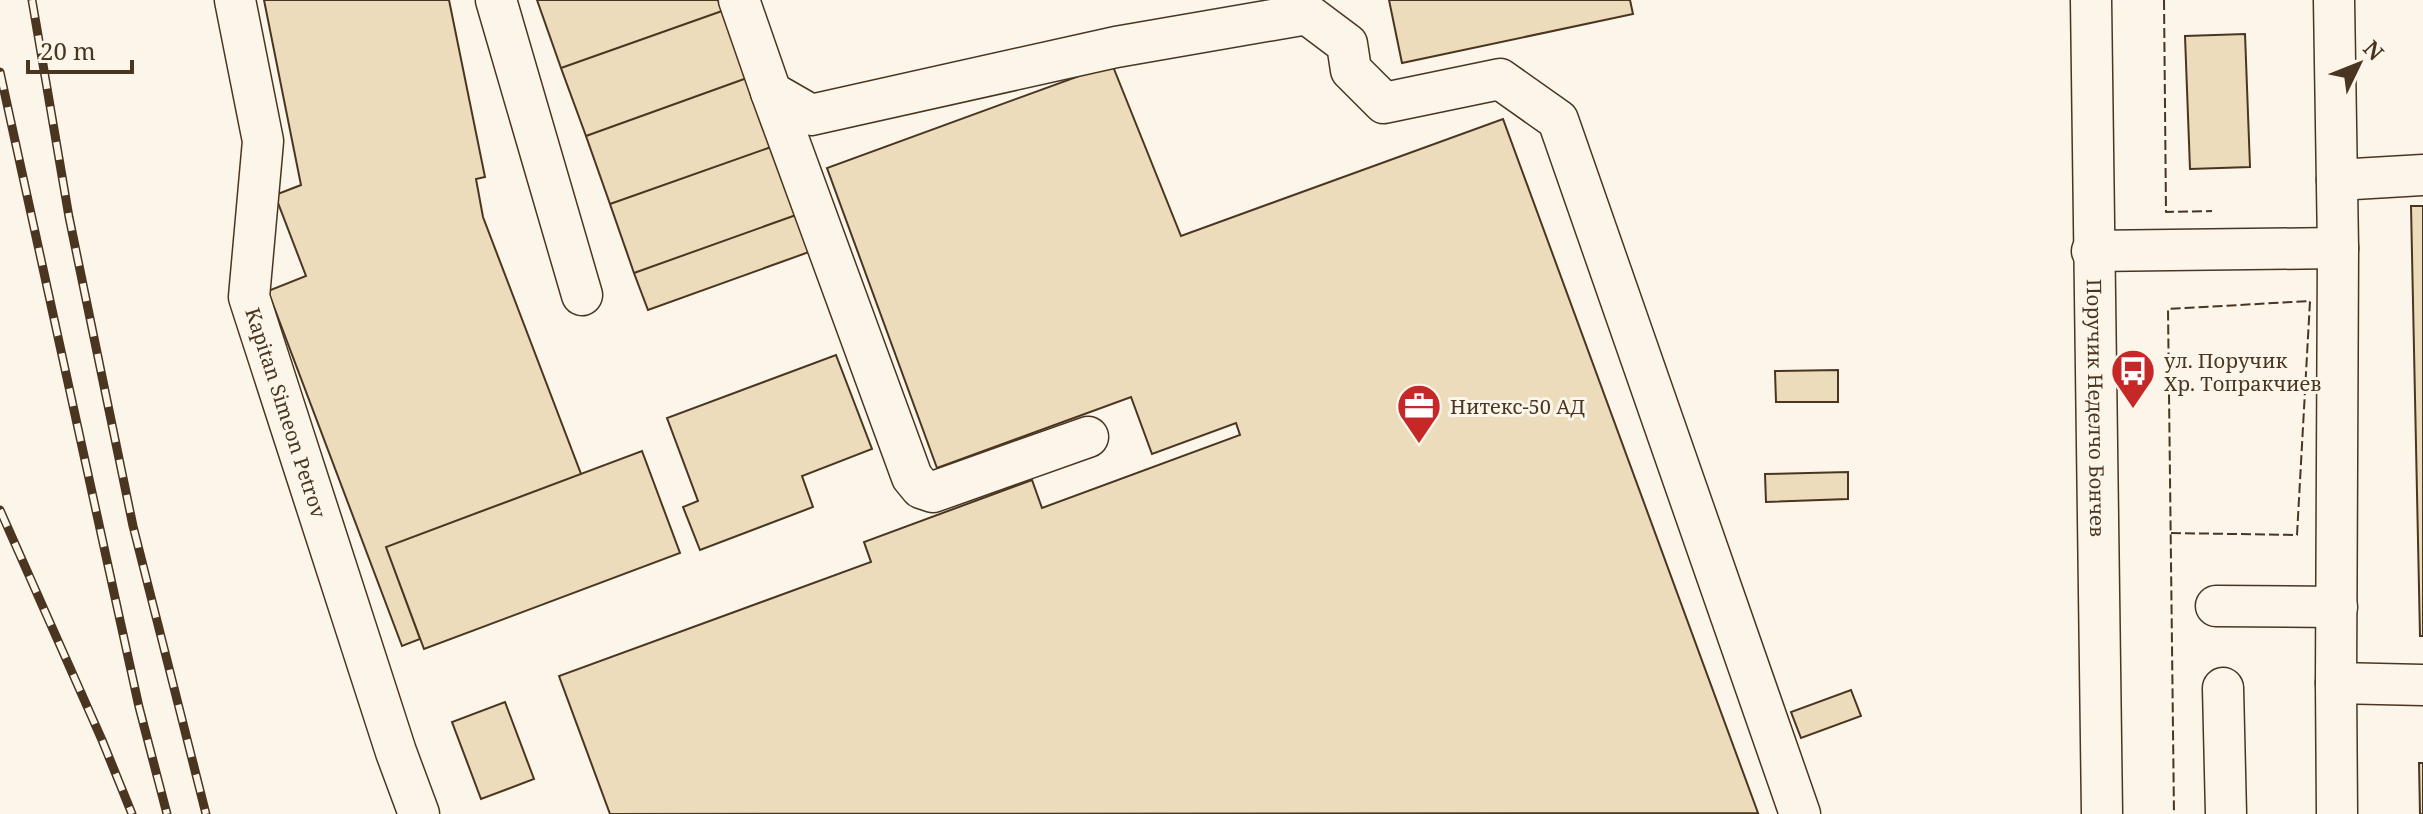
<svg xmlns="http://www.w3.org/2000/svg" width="2423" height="814" viewBox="0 0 2423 814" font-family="'Noto Serif',serif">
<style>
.building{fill:#ecdcbc;stroke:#4a3520;stroke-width:2}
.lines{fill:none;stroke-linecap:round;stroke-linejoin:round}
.minor-casing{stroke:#4a3520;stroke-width:43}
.minor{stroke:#fbf6e9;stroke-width:40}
.rail-casing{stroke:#4a3520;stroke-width:9}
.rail{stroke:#fbf6e9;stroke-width:6;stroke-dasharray:18;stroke-linecap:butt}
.fence{stroke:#4a3520;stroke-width:2;stroke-dasharray:10 4;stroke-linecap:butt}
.labels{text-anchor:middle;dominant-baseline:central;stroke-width:6;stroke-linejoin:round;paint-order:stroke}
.poi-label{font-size:20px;fill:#4a3520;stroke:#fbf6e9;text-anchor:start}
.street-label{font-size:20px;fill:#4a3520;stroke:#fbf6e9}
</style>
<rect width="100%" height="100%" fill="#fbf6e9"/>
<path class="building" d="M264,0H449L485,177L476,179L483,217L581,474L386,547L420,639L402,646L268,291L306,276L275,195L301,185Z
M537,0H718L722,11L561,68Z
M1389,0H1630L1633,14L1402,63Z
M722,11L747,78L586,136L561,68Z
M2245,34L2250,167L2190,169L2185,36Z
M1112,64L1181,236L1503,119L1758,813L610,814L559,676L871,562L864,542L1032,480L1042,508L1240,435L1236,423L1152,454L1131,397L937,468L827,168Z
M747,78L771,147L610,204L586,136Z
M771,147L796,215L634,273L610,204Z
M2411,206H2423V636H2420Z
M796,215L809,252L648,310L634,273Z
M836,355L872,449L802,476L813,507L700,550L683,507L698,501L667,418Z
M1838,370V402H1776L1775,371Z
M642,451L680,553L424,649L386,547Z
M1848,472V499L1766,502L1765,474Z
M1851,690L1861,716L1801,738L1791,712Z
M505,702L534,779L481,799L452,722Z
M2419,763H2423V814H2420Z"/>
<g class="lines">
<g class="minor-casing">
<g id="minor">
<path id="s1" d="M235,0L263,141L249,297L396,752L419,814"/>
<path d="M496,0L582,295"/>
<path d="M739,0L771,92L811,115L1116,47L1307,14L1347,44L1351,70L1384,103L1500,79L1558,120L1800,814"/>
<path id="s2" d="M2091,0L2102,814"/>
<path d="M2334,0L2338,248L2336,683L2423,685"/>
<path d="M771,92L912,477L921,488L933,492L1088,437"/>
<path d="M2337,180L2423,175"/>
<path d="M2092,251L2338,248"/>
<path d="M2216,606L2337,607"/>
<path d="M2336,683L2337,814"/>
<path d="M2223,688L2226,814"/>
</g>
</g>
<use href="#minor" class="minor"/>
<g class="rail-casing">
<path id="rail" d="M32,0L69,217L133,526L206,814
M0,72L139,707L167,814
M0,510L102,740L132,814"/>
</g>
<use href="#rail" class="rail"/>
<path class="fence" d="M2164,0L2166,212L2212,211
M2171,533L2297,535L2310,301L2168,309L2174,814"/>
</g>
<defs>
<g id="bus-pin" transform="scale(2.3)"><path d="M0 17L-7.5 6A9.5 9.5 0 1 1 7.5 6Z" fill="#c62828" stroke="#fbf6e9"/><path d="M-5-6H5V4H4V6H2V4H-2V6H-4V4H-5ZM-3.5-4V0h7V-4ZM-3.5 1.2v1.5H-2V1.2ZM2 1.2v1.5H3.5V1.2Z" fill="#fff"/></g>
<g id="office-pin" transform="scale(2.3)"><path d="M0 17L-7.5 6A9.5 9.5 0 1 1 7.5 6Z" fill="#c62828" stroke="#fbf6e9"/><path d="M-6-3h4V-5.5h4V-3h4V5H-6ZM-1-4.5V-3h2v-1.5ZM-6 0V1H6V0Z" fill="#fff"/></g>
</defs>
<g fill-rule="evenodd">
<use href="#bus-pin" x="2133" y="371"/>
<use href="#office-pin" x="1419" y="406"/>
</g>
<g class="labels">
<g class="poi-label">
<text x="2164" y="360">ул. Поручик<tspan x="2164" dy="23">Хр. Топракчиев</tspan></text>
<text x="1450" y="406">Нитекс-50 АД</text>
</g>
<g class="street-label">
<text stroke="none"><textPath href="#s2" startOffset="408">Поручик Неделчо Бончев</textPath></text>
<text stroke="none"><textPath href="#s1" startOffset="422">Kapitan Simeon Petrov</textPath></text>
</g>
</g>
<g transform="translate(2359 64) rotate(47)" stroke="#fbf6e9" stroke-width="6" paint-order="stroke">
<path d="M0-6L14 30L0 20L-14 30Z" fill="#4a3520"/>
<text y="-12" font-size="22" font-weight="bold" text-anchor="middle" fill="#4a3520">N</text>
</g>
<path d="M28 60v12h104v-12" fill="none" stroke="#4a3520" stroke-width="4"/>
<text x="40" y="60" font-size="24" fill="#4a3520" stroke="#fbf6e9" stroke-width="6" paint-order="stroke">20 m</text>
</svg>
